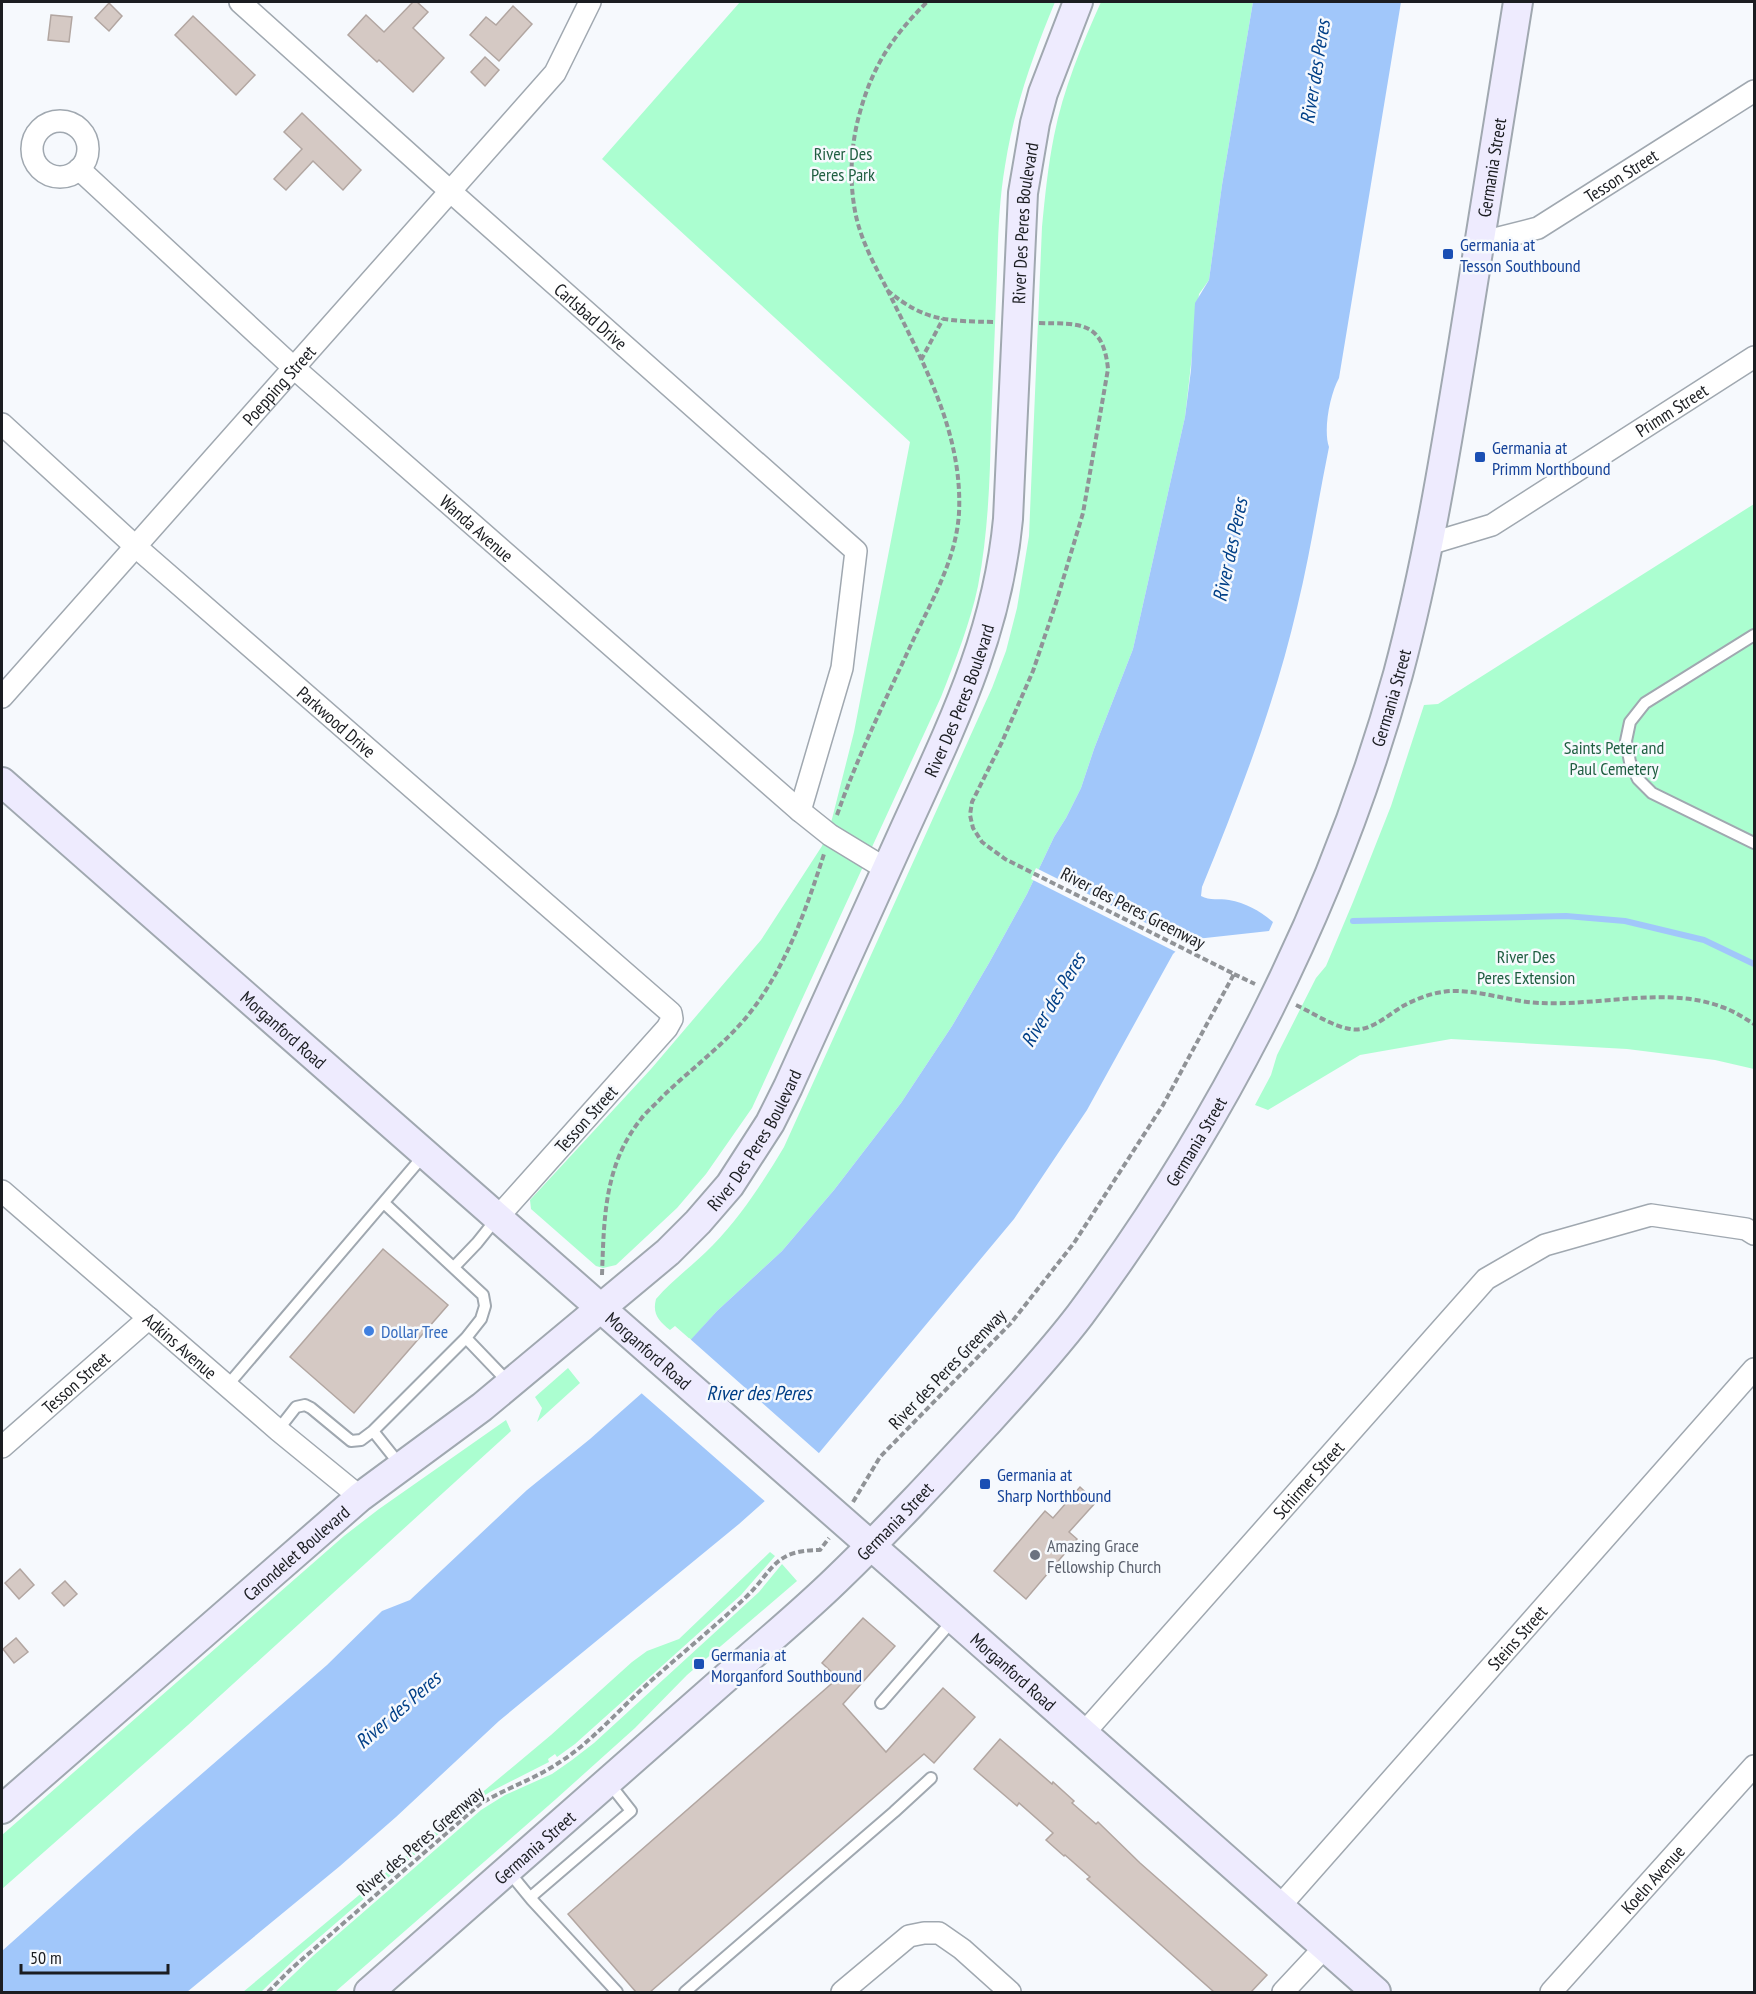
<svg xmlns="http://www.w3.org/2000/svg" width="1756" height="1994" viewBox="0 0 1756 1994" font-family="'PT Sans Narrow',sans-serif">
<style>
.green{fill:#abfed0}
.water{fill:#a1c7fa}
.pier{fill:#f6f9fd}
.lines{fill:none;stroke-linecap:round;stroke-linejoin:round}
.stream{stroke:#a1c7fa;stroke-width:6}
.building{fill:#d5c9c4;stroke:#b2a6a1;stroke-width:1.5}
.lane-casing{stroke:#a0a8b0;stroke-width:14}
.street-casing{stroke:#a0a8b0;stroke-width:24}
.secondary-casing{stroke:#a0a8b0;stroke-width:32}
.path{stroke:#909397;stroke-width:4;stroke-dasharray:6 3;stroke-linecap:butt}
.lane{stroke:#fff;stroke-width:10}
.street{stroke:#fff;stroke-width:21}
.secondary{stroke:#eeebfe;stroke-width:28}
.transit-dot{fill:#1a4fb4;stroke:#f6f9fd;stroke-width:2}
.shop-dot{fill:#3f7fe0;stroke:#f6f9fd;stroke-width:2}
.worship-dot{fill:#6b7280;stroke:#f6f9fd;stroke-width:2}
.labels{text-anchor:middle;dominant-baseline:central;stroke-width:5;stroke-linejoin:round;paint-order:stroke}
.park-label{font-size:18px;fill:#1f5e41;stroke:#f6f9fd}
.street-label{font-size:18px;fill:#1b1d21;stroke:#f6f9fd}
.transit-label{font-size:18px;fill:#164399;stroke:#f6f9fd;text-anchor:start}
.shop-label{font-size:18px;fill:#366cbe;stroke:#f6f9fd;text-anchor:start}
.worship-label{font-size:18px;fill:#5b616d;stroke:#f6f9fd;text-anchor:start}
.water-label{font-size:20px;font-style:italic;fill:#003f87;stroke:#f6f9fd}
</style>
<rect width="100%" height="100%" fill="#f6f9fd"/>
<path class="green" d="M740,2H1055C1033,55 1014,108 1005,166C999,201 998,238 997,274C995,325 993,376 991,428C990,480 988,534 978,586C970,624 955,661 941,697L752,1108L706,1174L677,1208L616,1265L603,1268L596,1266L531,1209L530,1200L651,1069L761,940L822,846L832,819L854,732L910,442L602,159Z
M1101,2H1253L1222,185L1209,280L1199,294L1185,417L1133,649L1094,749L1081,788L1066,818L1054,837L1027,894L989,963L952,1026L901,1103L834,1190L782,1251L717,1311L691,1340L675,1326L670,1330C659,1321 652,1314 656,1299C673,1279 695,1264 713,1245C742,1215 763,1182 784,1147L992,688L1006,651L1017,608L1029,536L1042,227C1045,196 1048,166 1054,136C1063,90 1082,44 1101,2Z
M1754,504V1069L1715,1060L1627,1049L1451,1039L1360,1055L1268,1110L1255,1105L1271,1075L1277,1055L1316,978L1326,966L1353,902L1391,806L1424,705L1438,704Z
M568,1368L580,1383L537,1422L542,1408L535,1397Z
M506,1420L511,1431L188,1725L2,1889V1835L344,1536L379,1509Z
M770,1552L775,1556L741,1595L575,1744L557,1757L555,1754L548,1759L549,1762L490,1792L479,1799L299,1955L261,1992H243L551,1735L632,1662L647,1651L679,1639Z
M782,1564L797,1581L687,1675L635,1728L556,1799L335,1992H275L314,1955L481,1810L505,1795L552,1774L572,1760L594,1743L759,1592Z"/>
<path class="water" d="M1253,2H1401L1339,378C1330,394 1323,430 1329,447C1318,501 1310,555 1297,608C1275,703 1239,797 1202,887L1201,896C1210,901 1219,898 1229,900C1246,903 1260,911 1273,922L1269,931L1187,940L1173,954L1087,1110L1014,1219L819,1453L739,1524L499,1721L396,1817L340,1866L187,1992H2V1951L136,1831L327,1665L382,1611L410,1600L527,1490L590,1439L642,1393L717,1311L782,1251L834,1190L901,1103L952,1026L989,963L1027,894L1054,837L1066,818L1081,788L1094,749L1133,649L1185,417L1191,370L1195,303L1209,280L1222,185Z"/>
<path class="pier" d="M1036,868L1188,944L1178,953L1031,879Z
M689,1338L821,1455L767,1503L639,1391Z"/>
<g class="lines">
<path class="stream" d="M1353,921L1566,916L1625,921L1704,940L1754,964"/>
</g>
<path class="building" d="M413,2H417L428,12L413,28L444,58L413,92L379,60L377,62L348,35L366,15L384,32Z
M109,3L122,16L109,31L95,18Z
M513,6L532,24L499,61L470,35L486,17L496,25Z
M51,15L72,17L69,42L48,40Z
M193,16L255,75L236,95L175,35Z
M485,57L499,70L485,86L471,72Z
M302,113L361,170L343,190L313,161L286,190L274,179L302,149L284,132Z
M383,1249L448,1305L354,1413L290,1357Z
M1080,1487L1096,1502L1069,1532L1077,1539L1026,1599L994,1571L1045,1511L1053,1518Z
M20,1569L34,1585L19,1599L5,1583Z
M65,1581L77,1594L64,1606L52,1593Z
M863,1618L895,1646L843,1704L886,1752L943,1688L975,1717L934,1763L924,1754L650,1992H636L568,1914L838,1678L822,1663Z
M16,1638L28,1652L14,1663L3,1649Z
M1000,1739L1052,1784L1053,1782L1074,1801L1072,1803L1096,1824L1098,1822L1140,1863L1267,1975L1251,1992H1214L1087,1879L1090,1877L1065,1855L1064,1856L1046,1840L1053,1833L1019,1803L1017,1806L974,1769Z"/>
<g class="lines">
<g class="lane-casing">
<path id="lane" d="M1754,635L1645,703L1630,722L1626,741L1630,762L1638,779L1652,793L1754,843
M454,1267L477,1243L497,1218
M466,1338L510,1384
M227,1386L424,1155
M278,1430L296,1407L305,1405L311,1408L351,1441L361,1440L373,1431L466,1338L481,1319L485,1306L483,1295L384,1203
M373,1431L401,1466
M881,1703L954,1619
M609,1783L631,1811L533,1895L532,1900L617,1992
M509,1872L532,1900
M685,1992L894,1812L931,1778"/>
</g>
<g class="street-casing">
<g id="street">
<path id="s1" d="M240,2L450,191L856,551L842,668L800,811"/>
<circle cx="60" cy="149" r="28"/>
<path id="s2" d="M79,169L294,368L800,811L830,835L886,869"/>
<path id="s3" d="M1479,243L1538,228L1754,91"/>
<path id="s4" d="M2,424L135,546L671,1013L672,1019L667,1028L497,1218"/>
<path id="s5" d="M1429,544L1492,525L1754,357"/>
<path id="s6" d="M2,697L555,73L590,2"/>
<path id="s7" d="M2,1191L278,1430L360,1497"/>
<path id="s8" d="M2,1447L149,1318"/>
<path id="s9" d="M1084,1733L1486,1279L1545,1245L1651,1215L1746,1229L1754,1234"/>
<path id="s10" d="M1280,1906L1754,1369"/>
<path d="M842,1992L909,1936L924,1933H939L962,1949L1010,1992"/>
<path d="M1283,1992L1325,1947"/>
<path id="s11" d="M1551,1992L1754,1766"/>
</g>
</g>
<g class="secondary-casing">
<g id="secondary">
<path id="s12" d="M2,782L901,1572L1376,1992"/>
<path id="s13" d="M2,1809L360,1497L482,1407L668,1252L698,1222L730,1185L770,1123L788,1087C826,1003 864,919 902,835C950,729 997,637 1008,519L1023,193L1035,123L1043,93L1078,2"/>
<path id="s14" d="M369,1992C489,1887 609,1782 729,1675C765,1644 802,1613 836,1580C888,1530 937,1477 986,1424C1018,1389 1051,1353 1080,1315C1223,1123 1334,905 1398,674C1427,566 1445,455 1463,345C1481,230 1500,116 1518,2"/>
</g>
</g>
<path class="path" d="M887,290C925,322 948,321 995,322
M921,360L943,319
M837,815C857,758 884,703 909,649C929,605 956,562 959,513C963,432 922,361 888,291C875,266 860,239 855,211C849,179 851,143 860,112C873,65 893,36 927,2
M1234,974L1255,984
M1296,1005C1313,1013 1332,1026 1350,1029C1369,1033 1388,1015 1403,1006C1418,998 1434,992 1451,991C1481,990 1511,1002 1541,1003C1598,1006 1668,986 1722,1007C1734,1011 1744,1018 1754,1024
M602,1275C604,1219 604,1165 641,1119C647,1111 656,1104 663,1096C691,1069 724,1045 749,1014C786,967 806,910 824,854
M853,1502L880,1457L1011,1323L1074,1243L1163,1105L1234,974L1005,859L982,842L973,828L970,815L972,802L1002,742L1033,671L1056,603L1083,513L1108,369C1103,320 1079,324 1039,323
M268,1992L291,1969L480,1804C506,1788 535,1779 560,1762C591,1742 615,1714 642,1689C675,1659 711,1630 744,1599C774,1571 772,1550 820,1550L829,1538"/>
<use href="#lane" class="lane"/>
<use href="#street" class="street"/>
<use href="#secondary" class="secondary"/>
</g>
<g class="transit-dot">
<rect x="1442" y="248" width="12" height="12" rx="3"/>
<rect x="1474" y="451" width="12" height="12" rx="3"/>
<rect x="979" y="1478" width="12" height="12" rx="3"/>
<rect x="693" y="1658" width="12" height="12" rx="3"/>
</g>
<circle class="shop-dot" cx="369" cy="1331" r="6"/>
<circle class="worship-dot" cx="1035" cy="1555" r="6"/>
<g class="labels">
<g class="park-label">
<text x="843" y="153">River Des<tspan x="843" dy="21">Peres Park</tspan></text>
<text x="1614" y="747">Saints Peter and<tspan x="1614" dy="21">Paul Cemetery</tspan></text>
<text x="1526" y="956">River Des<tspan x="1526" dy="21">Peres Extension</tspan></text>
</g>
<g class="street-label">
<text stroke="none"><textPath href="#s14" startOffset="2218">Germania Street</textPath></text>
<text stroke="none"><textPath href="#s3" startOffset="159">Tesson Street</textPath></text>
<text stroke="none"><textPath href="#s13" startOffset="1982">River Des Peres Boulevard</textPath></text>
<text stroke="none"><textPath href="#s1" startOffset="471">Carlsbad Drive</textPath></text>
<text stroke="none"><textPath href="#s6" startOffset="417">Poepping Street</textPath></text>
<text stroke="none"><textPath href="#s5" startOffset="279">Primm Street</textPath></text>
<text stroke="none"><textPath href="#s2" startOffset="536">Wanda Avenue</textPath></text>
<text stroke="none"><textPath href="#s14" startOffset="1678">Germania Street</textPath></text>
<text stroke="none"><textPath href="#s13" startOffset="1497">River Des Peres Boulevard</textPath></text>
<text stroke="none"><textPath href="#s4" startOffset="448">Parkwood Drive</textPath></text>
<text transform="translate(1133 908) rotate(27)">River des Peres Greenway</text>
<text stroke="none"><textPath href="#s12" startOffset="375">Morganford Road</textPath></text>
<text transform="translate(586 1119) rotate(-48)">Tesson Street</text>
<text stroke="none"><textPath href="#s13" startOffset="1011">River Des Peres Boulevard</textPath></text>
<text stroke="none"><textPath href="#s14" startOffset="1192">Germania Street</textPath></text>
<text stroke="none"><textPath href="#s7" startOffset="236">Adkins Avenue</textPath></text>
<text stroke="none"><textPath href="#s12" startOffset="861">Morganford Road</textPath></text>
<text transform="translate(947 1369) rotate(-46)">River des Peres Greenway</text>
<text stroke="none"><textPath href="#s8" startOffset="98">Tesson Street</textPath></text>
<text stroke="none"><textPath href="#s9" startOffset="338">Schirmer Street</textPath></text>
<text stroke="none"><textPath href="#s14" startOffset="706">Germania Street</textPath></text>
<text stroke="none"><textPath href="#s13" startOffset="390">Carondelet Boulevard</textPath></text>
<text stroke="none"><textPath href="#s10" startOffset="358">Steins Street</textPath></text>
<text stroke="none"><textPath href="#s12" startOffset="1347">Morganford Road</textPath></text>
<text transform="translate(420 1841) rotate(-40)">River des Peres Greenway</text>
<text stroke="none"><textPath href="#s14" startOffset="220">Germania Street</textPath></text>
<text stroke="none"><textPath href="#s11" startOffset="152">Koeln Avenue</textPath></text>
</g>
<g class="transit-label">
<text x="1460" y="244">Germania at<tspan x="1460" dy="21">Tesson Southbound</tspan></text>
<text x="1492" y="447">Germania at<tspan x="1492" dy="21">Primm Northbound</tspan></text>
<text x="997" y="1474">Germania at<tspan x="997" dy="21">Sharp Northbound</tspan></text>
<text x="711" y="1654">Germania at<tspan x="711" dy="21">Morganford Southbound</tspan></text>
</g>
<g class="shop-label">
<text x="381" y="1331">Dollar Tree</text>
</g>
<g class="worship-label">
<text x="1047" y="1545">Amazing Grace<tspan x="1047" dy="21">Fellowship Church</tspan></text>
</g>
<g class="water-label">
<text transform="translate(1315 72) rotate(-81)">River des Peres</text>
<text transform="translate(1230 550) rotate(-78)">River des Peres</text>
<text transform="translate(1053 1000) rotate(-59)">River des Peres</text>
<text x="759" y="1393">River des Peres</text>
<text transform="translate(398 1710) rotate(-41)">River des Peres</text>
</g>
</g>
<rect width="1756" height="1994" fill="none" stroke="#1b1d21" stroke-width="6"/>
<path d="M21 1964v9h147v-9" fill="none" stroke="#1b1d21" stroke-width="3"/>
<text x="30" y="1964" font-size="18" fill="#1b1d21" stroke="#f6f9fd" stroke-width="4.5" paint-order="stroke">50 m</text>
</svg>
